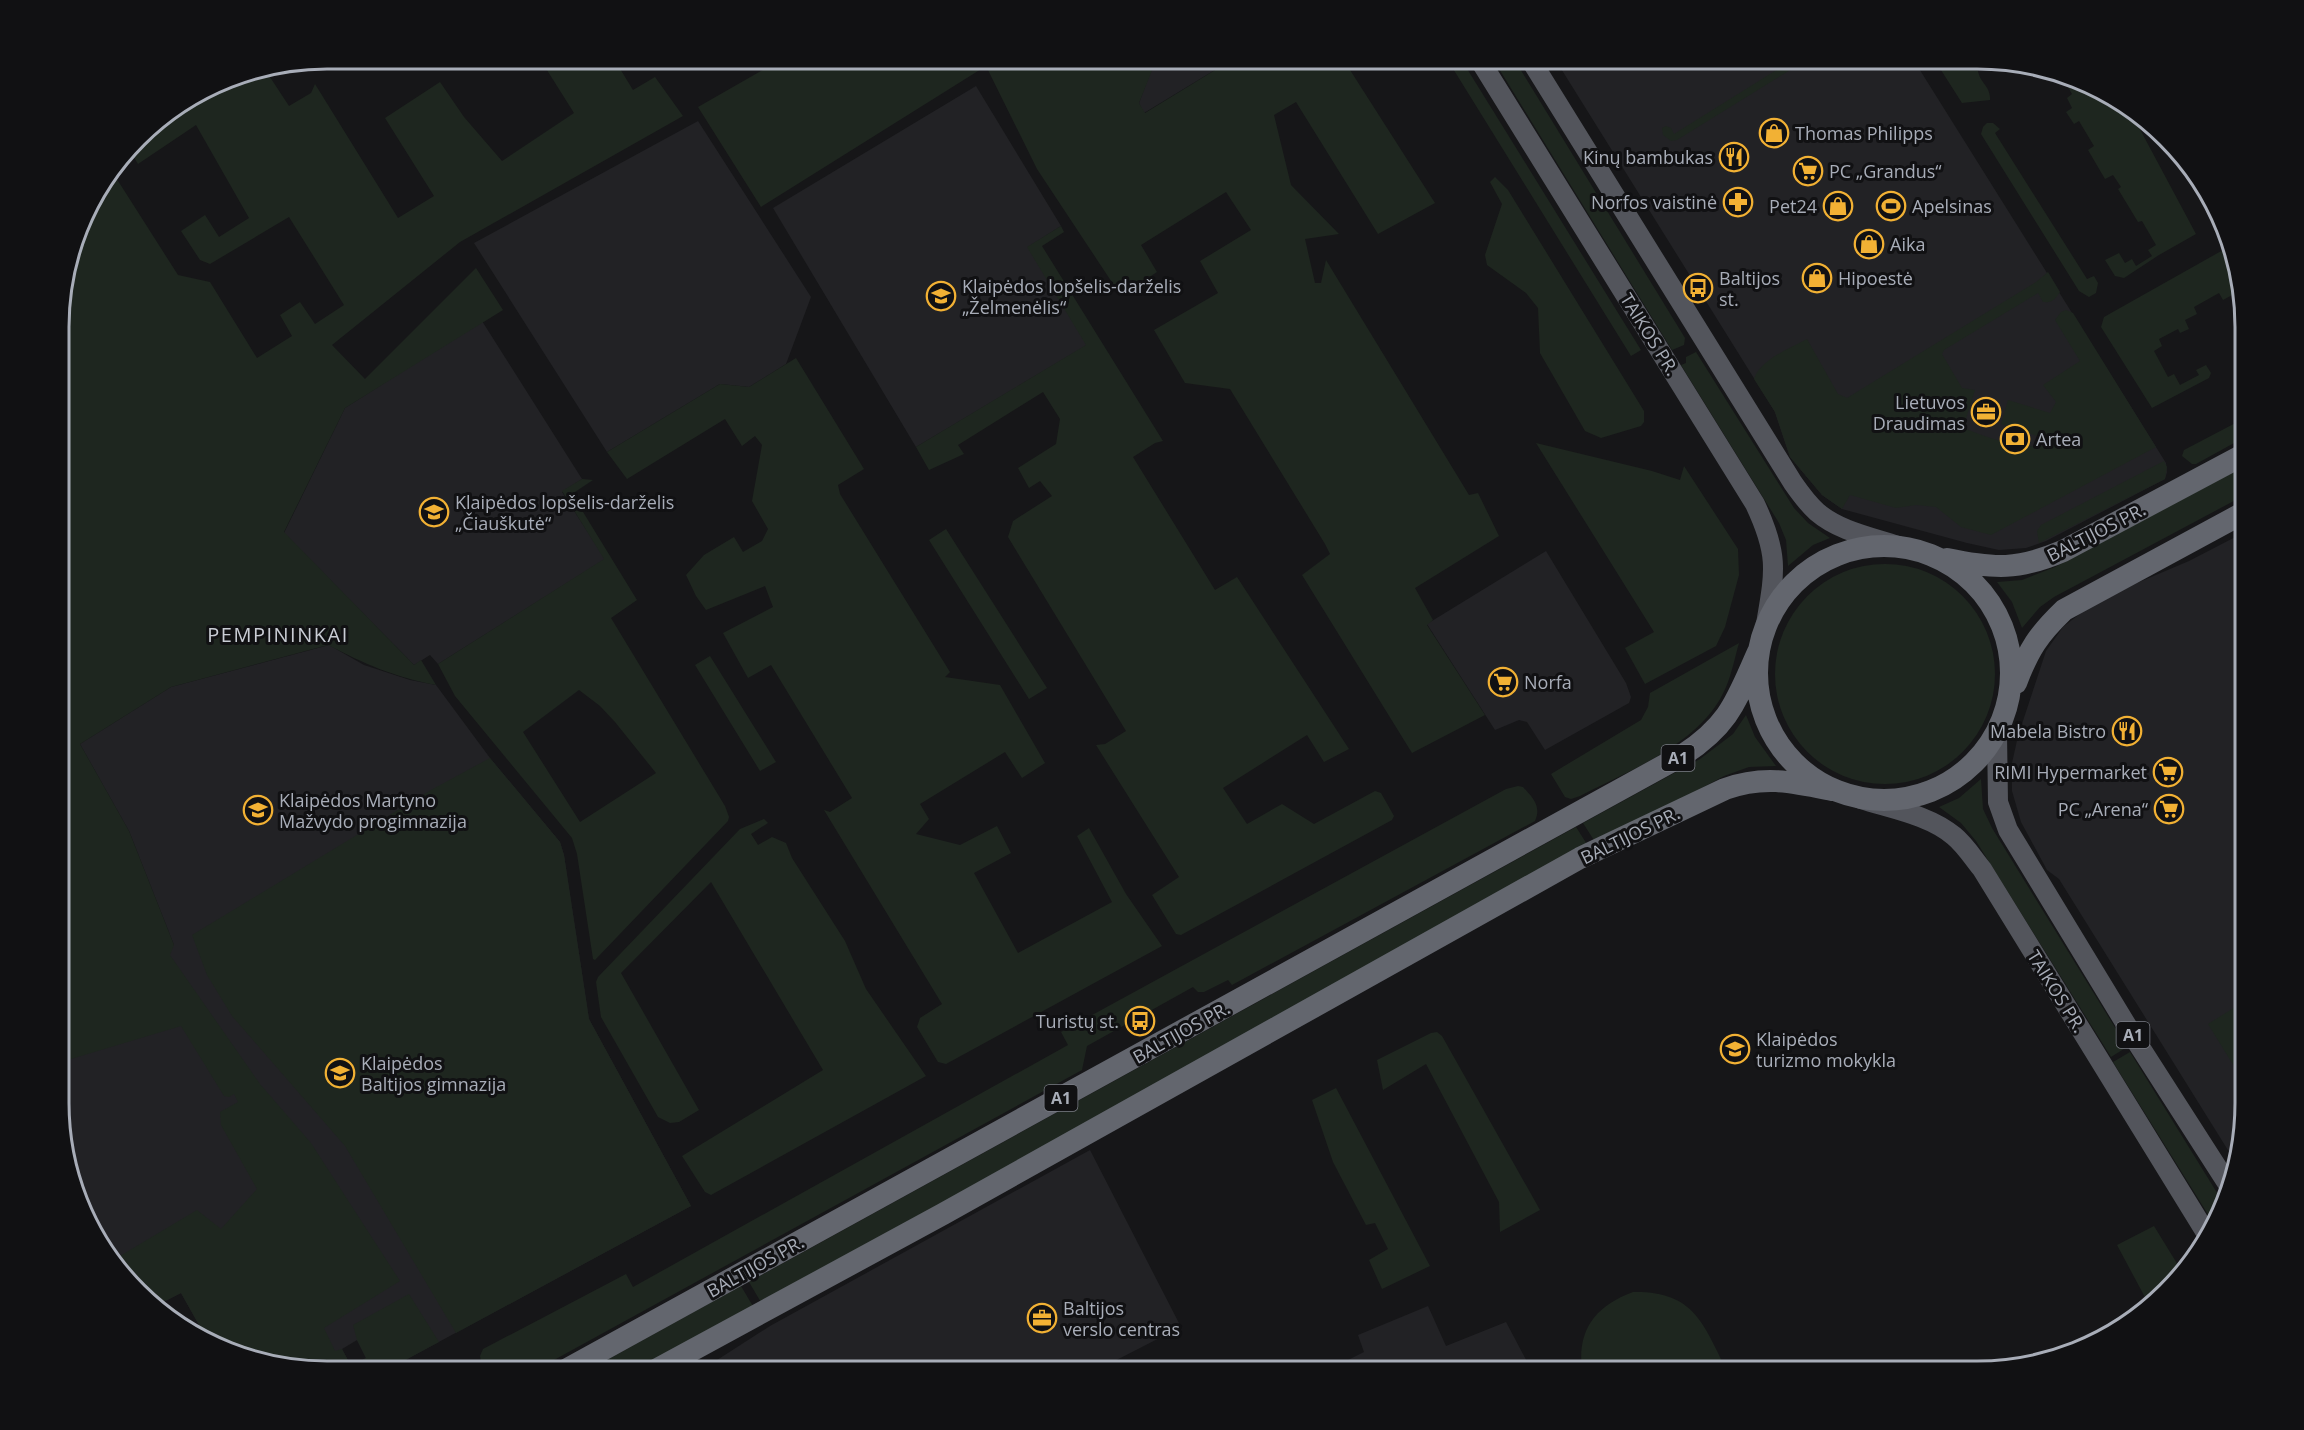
<svg xmlns="http://www.w3.org/2000/svg" width="2304" height="1430" viewBox="0 0 2304 1430" font-family="'Open Sans',sans-serif">
<style>
.built{fill:#222225;fill-rule:evenodd}
.green{fill:#1e261f;fill-rule:evenodd}
.lines{fill:none;stroke-linecap:round;stroke-linejoin:round}
.primary{stroke:#53555c;stroke-width:20}
.highway{stroke:#63666e;stroke-width:22}
.labels{text-anchor:middle;dominant-baseline:central;stroke-width:6;stroke-linejoin:round;paint-order:stroke}
.shield{fill:#111113;stroke:#7b7e86;stroke-width:1.5}
.shield-label{font-size:16px;font-weight:bold;fill:#a8adb8}
.poi-label{font-size:18px;fill:#a8adb8;stroke:#111113;text-anchor:start}
.street-label{font-size:18px;fill:#a8adb8;stroke:#111113}
.neighbourhood-label{font-size:20px;letter-spacing:1.5px;fill:#c9ccd4;stroke:#111113}
.rim{fill:none;stroke:#a8adb8;stroke-width:3}
</style>
<rect width="100%" height="100%" fill="#161618"/>
<path class="built" d="M1140,59H1233L1144,113L1139,103L1152,68Z
M1555,59H1913L2166,463L2167,472L2165,479L2046,541L2026,548L1999,550L1967,543L1842,509L1822,495L1790,457L1775,412Z
M976,86L1061,226L1028,247L1087,345L916,447L773,208Z
M698,121L811,297L786,364L749,387L720,384L607,452L474,243Z
M482,321L582,479L562,492L605,559L438,664L430,655L414,665L284,533L345,408Z
M2245,532V1120L2236,1163L2059,879L2047,870L2021,822L2012,791V763L2018,736L2046,651L2063,627L2086,609L2137,583L2189,561Z
M1546,551L1626,683L1631,697L1629,703L1545,750L1527,722L1519,720L1495,730L1427,624Z
M329,645L364,665L410,680L436,685L490,758L560,842L564,855L589,1019L691,1206L385,1371H327L208,1341L181,1293L158,1305L95,1237L61,1137V1035L174,945L129,831L80,744L171,687ZM357,1340L366,1358L351,1366L342,1349Z
M1090,1150L1181,1327L1095,1371H700L770,1326Z
M1428,1306L1446,1346L1506,1322L1532,1371H1326L1364,1352L1358,1335Z"/>
<path class="green" d="M540,59H614L633,90L655,77L683,116L460,242L332,345L365,379L476,268L503,310L345,408L284,532L414,665L421,660L436,685C394,677 365,664 328,645L171,687L80,744L129,831L174,945L170,955L260,1084L311,1143L400,1281L324,1328L335,1351L342,1349L351,1366L366,1358L357,1340L353,1325L409,1294L439,1342L385,1371H327L241,1357L208,1341L181,1293L163,1302L150,1292L147,1293L115,1259L197,1210L221,1229L257,1189L221,1125L220,1112L238,1102L234,1094L229,1097L224,1096L181,1026L61,1062V293L86,208L113,173L178,275L210,282L257,358L292,336L280,315L300,302L315,324L344,305L289,217L210,264L200,260L181,231L205,215L219,237L249,218L196,125L138,164L130,151L150,125L225,79L266,71L289,106L311,93L315,84L398,218L434,196L385,118L440,82L464,117L502,161L574,113Z
M782,59H1114L1117,62C1131,55 1141,59 1153,68L1139,103L1145,113L1233,59H1343L1435,203L1378,234L1296,102L1274,115L1291,185L1339,234L1305,239L1315,283H1321L1326,260L1469,495L1478,493L1499,536L1415,588L1433,620L1427,625L1485,715L1412,753L1302,575L1330,554L1325,544L1230,389L1185,383L1154,330L1218,293L1200,261L1251,230L1226,192L1141,245L1157,272L1121,296L1037,169L986,66L761,207L698,107Z
M1447,59H1461L1641,350L1631,356Z
M1493,59H1514L1685,338L1684,345L1672,350Z
M1779,59H1808L1677,140L1671,141L1663,135L1662,128L1666,126L1671,128L1674,134L1783,66Z
M1934,59H1981L1978,61C1975,83 1991,83 1990,100L1962,103Z
M2059,72L2127,105L2196,234L2159,255L2124,278L2115,276L2105,260L2119,253L2125,263L2132,259L2136,266L2152,256L2148,250L2156,245L2142,221L2138,222L2118,189L2121,187L2113,175L2105,179L2088,150L2094,146L2079,121L2074,124L2066,112L2072,108L2067,98L2072,94Z
M1987,123H1993L2000,129L1995,133L2087,279L2094,276L2098,283L2096,293L2089,297L2079,291L1981,134L1983,127Z
M1495,177L1508,190L1644,411V422L1641,426L1601,438L1585,431L1540,353L1538,308L1526,293L1487,265L1485,255L1502,204L1490,182Z
M1061,226L1064,232L1042,246L1163,441L1155,443L1133,457L1215,590L1237,577L1349,749L1324,762L1307,735L1223,788L1247,824L1282,804L1314,824L1375,791L1381,793L1394,816L1392,820L1181,935L1176,934L1152,895L1179,877L1096,745L1105,744L1126,731L1008,537L1013,521L1052,496L1040,481L1029,488L1018,468L1056,444L1060,419L1043,392L958,445L964,454L929,470L916,447L1086,345L1027,247Z
M2223,250L2229,258L2241,298L2238,300L2234,294L2223,300L2219,293L2194,307L2197,314L2185,320L2189,329L2180,333L2178,329L2159,339L2162,346L2154,351L2168,377L2174,374L2180,385L2199,375L2196,370L2206,365L2211,373L2209,378L2152,408L2101,327L2104,317Z
M2048,272L2060,292C2055,299 2053,303 2043,302L2038,293L1944,350L1942,354L1962,388L1975,390L1963,428C1989,438 2015,448 2043,446L2046,439L2001,424L2008,400L2050,413L2056,402L2043,385L2080,361L2055,320L2061,312L2066,310L2073,313L2156,447L1991,535L1961,527L1936,507L1916,505L1896,508L1850,495L1842,509L1822,495L1790,457L1775,412L1754,379C1761,359 1789,349 1807,339L1838,394L1847,398L2036,282Z
M1696,352L1794,508L1808,523L1830,538L1813,545L1788,566L1786,540L1779,523L1681,365L1686,363V357Z
M796,358L864,469L838,485L840,494L950,672L945,677L1000,685L1045,763L1022,778L1005,752L920,804L929,819L916,834L960,845L997,826L1011,853L974,873L1018,953L1112,902L1077,836L1089,828L1126,894L1162,946L946,1064L938,1062L917,1027L920,1018L942,1004L824,810L830,812L852,798L771,665L748,678L723,633L773,607L765,586L706,610L696,596L686,575L704,555L734,537L743,552L762,541L768,529L752,501L762,445L755,436L742,446L725,419L627,479L607,452L720,384L749,387Z
M2245,418V437L2196,464H2192L2182,456L2184,450Z
M1536,443L1652,471L1680,480L1684,466L1738,549L1739,575L1725,627L1716,646L1645,684L1625,648L1654,632Z
M2164,461L2167,467L2165,479L2039,543L2037,531L2041,525Z
M2245,466V495L2054,597L2040,607L2022,628L2012,602L1997,582L2022,580L2055,567Z
M582,479L593,480L572,494L637,600L611,618L725,806L729,817L728,821L595,960L593,959L577,854L572,838L455,696L438,664L604,559L562,491ZM579,690L600,706L615,722L656,773L580,822L523,732Z
M946,529L1047,688L1029,699L929,540Z
M1775 674a110 110 0 1 1 220 0a110 110 0 1 1-220 0Z
M1739,643C1735,657 1732,673 1726,687C1703,743 1630,770 1580,796L1571,799L1565,797L1551,774L1641,720L1648,707L1650,693Z
M710,656L776,762L760,771L695,665Z
M1746,715L1755,737L1776,766L1749,767L1724,776L1597,845L1583,823L1700,759L1733,734Z
M490,758L560,842L564,855L589,1019L691,1206L456,1333L345,1146L232,1016L207,975L192,935L431,790Z
M1981,779L1983,809L1992,828L2127,1047L2111,1057L1976,841L1961,823L1939,807L1959,798Z
M1518,786L1523,787C1532,797 1542,806 1535,821L1232,985L1228,980L1204,992H1198L1193,987L1087,1046L1082,1070L534,1371H483L480,1356L483,1349L626,1274L633,1287L1068,1045L1061,1032L1506,789Z
M764,819L768,823L751,834L758,845L772,837L786,843L792,858L845,941L866,989L926,1076L711,1195L705,1192L682,1156L823,1070L711,882L621,973L699,1110L679,1122L670,1123L658,1117L601,1017L596,982L598,977L740,829Z
M1576,827L1590,849L762,1304L749,1282Z
M2245,1001V1084L2208,1024Z
M1437,1032L1442,1036L1540,1210L1500,1232L1499,1202L1426,1064L1383,1090L1377,1060L1431,1033Z
M2130,1052L2224,1204L2214,1224L2113,1062Z
M1336,1088L1430,1266L1382,1289L1369,1260L1388,1249L1375,1223L1366,1225L1333,1162L1312,1100Z
M2154,1226L2181,1270L2147,1301L2117,1245Z
M741,1286L754,1308L639,1371H617L607,1360Z
M1633,1292C1694,1291 1703,1323 1727,1371H1582C1577,1330 1595,1306 1633,1292Z"/>
<g class="lines">
<path class="primary" d="M1479,59L1755,504C1779,555 1775,571 1766,624
M1530,59L1793,483C1800,493 1808,504 1817,512C1839,531 1871,537 1898,546
M1997,734L1998,802L2008,830L2138,1044L2231,1189
M1861,799C1892,809 1929,815 1954,836C1965,845 1973,858 1982,869L2208,1236"/>
<path class="highway" d="M1757 673a127 127 0 1 1 254 0a127 127 0 1 1-254 0Z
M1947,559C1995,569 2018,570 2063,551L2245,454
M2016,683C2029,649 2038,635 2064,610L2245,512
M564,1371L1683,755C1730,724 1736,701 1758,652
M654,1371L943,1214L1580,858L1725,789C1764,775 1793,782 1832,790"/>
</g>
<defs>
<g id="shop-ring" transform="scale(1.5)"><circle r="9.5" fill="#111113" stroke="#f2b134" stroke-width="1.5"/><path d="M-5-2.5h2.3a2.7 3.5 0 0 1 5.4 0H5L5.5 6h-11ZM-1.5-2.5h3a1.5 2.3 0 0 0-3 0Z" fill="#f2b134"/></g>
<g id="restaurant-ring" transform="scale(1.5)"><circle r="9.5" fill="#111113" stroke="#f2b134" stroke-width="1.5"/><path d="M-5-6h1v4h1v-4h1v4h1v-4h1v5L-1.5 .5V6h-2V.5L-5-1ZM5-6V6H3V1.5H1.5Q1.5-4 5-6Z" fill="#f2b134"/></g>
<g id="supermarket-ring" transform="scale(1.5)"><circle r="9.5" fill="#111113" stroke="#f2b134" stroke-width="1.5"/><path d="M-6-5.5h2.5l.6 2H6L4.5 2H-2.5L-4.4-4H-6ZM-1.5 3.2a1.3 1.3 0 1 0 .1 0ZM3 3.2a1.3 1.3 0 1 0 .1 0Z" fill="#f2b134"/></g>
<g id="pharmacy-ring" transform="scale(1.5)"><circle r="9.5" fill="#111113" stroke="#f2b134" stroke-width="1.5"/><path d="M-2-6h4v4h4v4h-4v4h-4v-4h-4v-4h4Z" fill="#f2b134"/></g>
<g id="stadium-ring" transform="scale(1.5)"><circle r="9.5" fill="#111113" stroke="#f2b134" stroke-width="1.5"/><path d="M0-5a6.5 5 0 1 0 0 10a6.5 5 0 1 0 0-10ZM-3.5-1.8h7v3.6h-7Z" fill="#f2b134"/></g>
<g id="bus-ring" transform="scale(1.5)"><circle r="9.5" fill="#111113" stroke="#f2b134" stroke-width="1.5"/><path d="M-5-6H5V4H4V6H2V4H-2V6H-4V4H-5ZM-3.5-4V0h7V-4ZM-3.5 1.2v1.5H-2V1.2ZM2 1.2v1.5H3.5V1.2Z" fill="#f2b134"/></g>
<g id="school-ring" transform="scale(1.5)"><circle r="9.5" fill="#111113" stroke="#f2b134" stroke-width="1.5"/><path d="M0-5L7-2L0 1L-7-2ZM-4 1L0 2.5L4 1V4Q0 6-4 4Z" fill="#f2b134"/></g>
<g id="office-ring" transform="scale(1.5)"><circle r="9.5" fill="#111113" stroke="#f2b134" stroke-width="1.5"/><path d="M-6-3h4V-5.5h4V-3h4V5H-6ZM-1-4.5V-3h2v-1.5ZM-6 0V1H6V0Z" fill="#f2b134"/></g>
<g id="bank-ring" transform="scale(1.5)"><circle r="9.5" fill="#111113" stroke="#f2b134" stroke-width="1.5"/><path d="M-6-4H6V4H-6ZM0-2.3a2.3 2.3 0 1 0 0 4.6a2.3 2.3 0 1 0 0-4.6Z" fill="#f2b134"/></g>
</defs>
<g fill-rule="evenodd">
<use href="#shop-ring" x="1774" y="133"/>
<use href="#restaurant-ring" x="1734" y="157"/>
<use href="#supermarket-ring" x="1808" y="171"/>
<use href="#pharmacy-ring" x="1738" y="202"/>
<use href="#shop-ring" x="1838" y="206"/>
<use href="#stadium-ring" x="1891" y="206"/>
<use href="#shop-ring" x="1869" y="244"/>
<use href="#shop-ring" x="1817" y="278"/>
<use href="#bus-ring" x="1698" y="288"/>
<use href="#school-ring" x="941" y="296"/>
<use href="#office-ring" x="1986" y="412"/>
<use href="#bank-ring" x="2015" y="439"/>
<use href="#school-ring" x="434" y="512"/>
<use href="#supermarket-ring" x="1503" y="682"/>
<use href="#restaurant-ring" x="2127" y="731"/>
<use href="#supermarket-ring" x="2168" y="772"/>
<use href="#supermarket-ring" x="2169" y="809"/>
<use href="#school-ring" x="258" y="810"/>
<use href="#bus-ring" x="1140" y="1021"/>
<use href="#school-ring" x="1735" y="1049"/>
<use href="#school-ring" x="340" y="1073"/>
<use href="#office-ring" x="1042" y="1318"/>
</g>
<g class="labels">
<g class="shield">
<rect x="1661.5" y="745" width="33" height="26" rx="4.5"/>
<rect x="2116.5" y="1022" width="33" height="26" rx="4.5"/>
<rect x="1044.5" y="1085" width="33" height="26" rx="4.5"/>
</g>
<g class="shield-label">
<text x="1678" y="758">A1</text>
<text x="2133" y="1035">A1</text>
<text x="1061" y="1098">A1</text>
</g>
<g class="poi-label">
<text x="1795" y="133">Thomas Philipps</text>
<text x="1713" y="157" text-anchor="end">Kinų bambukas</text>
<text x="1829" y="171">PC „Grandus“</text>
<text x="1717" y="202" text-anchor="end">Norfos vaistinė</text>
<text x="1817" y="206" text-anchor="end">Pet24</text>
<text x="1912" y="206">Apelsinas</text>
<text x="1890" y="244">Aika</text>
<text x="1719" y="278">Baltijos<tspan x="1719" dy="21">st.</tspan></text>
<text x="1838" y="278">Hipoestė</text>
<text x="962" y="286">Klaipėdos lopšelis-darželis<tspan x="962" dy="21">„Želmenėlis“</tspan></text>
<text x="1965" y="402" text-anchor="end">Lietuvos<tspan x="1965" dy="21">Draudimas</tspan></text>
<text x="2036" y="439">Artea</text>
<text x="455" y="502">Klaipėdos lopšelis-darželis<tspan x="455" dy="21">„Čiauškutė“</tspan></text>
<text x="1524" y="682">Norfa</text>
<text x="2106" y="731" text-anchor="end">Mabela Bistro</text>
<text x="2147" y="772" text-anchor="end">RIMI Hypermarket</text>
<text x="279" y="800">Klaipėdos Martyno<tspan x="279" dy="21">Mažvydo progimnazija</tspan></text>
<text x="2148" y="809" text-anchor="end">PC „Arena“</text>
<text x="1119" y="1021" text-anchor="end">Turistų st.</text>
<text x="1756" y="1039">Klaipėdos<tspan x="1756" dy="21">turizmo mokykla</tspan></text>
<text x="361" y="1063">Klaipėdos<tspan x="361" dy="21">Baltijos gimnazija</tspan></text>
<text x="1063" y="1308">Baltijos<tspan x="1063" dy="21">verslo centras</tspan></text>
</g>
<g class="street-label">
<text transform="translate(1650 334) rotate(58)">TAIKOS PR.</text>
<text transform="translate(2096 532) rotate(-27)">BALTIJOS PR.</text>
<text transform="translate(1630 835) rotate(-26)">BALTIJOS PR.</text>
<text transform="translate(2057 991) rotate(58)">TAIKOS PR.</text>
<text transform="translate(1181 1032) rotate(-29)">BALTIJOS PR.</text>
<text transform="translate(755 1266) rotate(-29)">BALTIJOS PR.</text>
</g>
<g class="neighbourhood-label">
<text x="278" y="634">PEMPININKAI</text>
</g>
</g>
<path d="M0 0H2304V1430H0ZM327 69H1977A258 258 0 0 1 2235 327V1103A258 258 0 0 1 1977 1361H327A258 258 0 0 1 69 1103V327A258 258 0 0 1 327 69Z" fill="#111113" fill-rule="evenodd"/>
<path class="rim" d="M327 69H1977A258 258 0 0 1 2235 327V1103A258 258 0 0 1 1977 1361H327A258 258 0 0 1 69 1103V327A258 258 0 0 1 327 69Z"/>
</svg>
